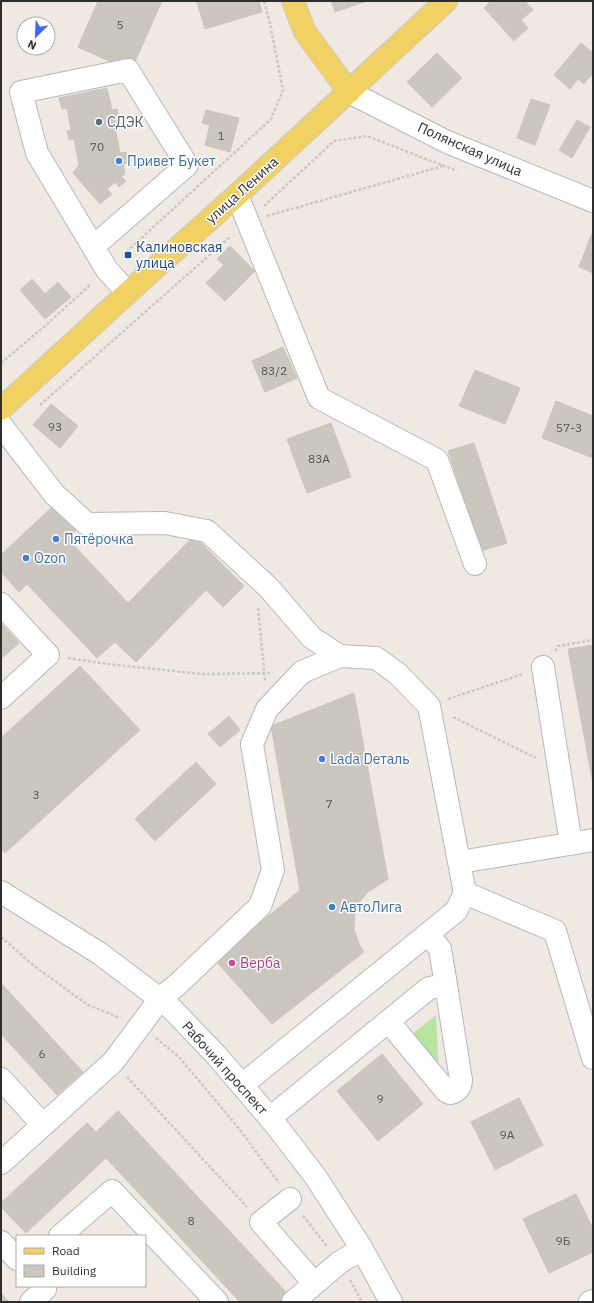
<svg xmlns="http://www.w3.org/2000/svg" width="594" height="1303" viewBox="0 0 594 1303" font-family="'IBM Plex Sans',sans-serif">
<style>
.green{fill:#b6e59e}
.building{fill:#cbc7bf;stroke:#cbc5ba}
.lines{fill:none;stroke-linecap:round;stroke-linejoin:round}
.minor-casing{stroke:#b4b7c1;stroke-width:24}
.major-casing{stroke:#c9c9c9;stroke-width:24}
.path{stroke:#c9c9c9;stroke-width:2.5;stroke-dasharray:3 2;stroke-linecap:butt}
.minor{stroke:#fff;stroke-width:22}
.major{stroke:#f2d163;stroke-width:22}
.service-dot{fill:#5c6f8a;stroke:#fff;stroke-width:1.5}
.shop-dot{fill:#3f7fe0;stroke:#fff;stroke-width:1.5}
.transit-dot{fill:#1a4fb4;stroke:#fff;stroke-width:1.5}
.hotel-dot{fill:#d1479c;stroke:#fff;stroke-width:1.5}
.labels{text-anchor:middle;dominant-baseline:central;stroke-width:3;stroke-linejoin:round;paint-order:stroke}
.number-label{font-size:12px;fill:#555452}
.service-label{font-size:14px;fill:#4e5e75;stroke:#fff;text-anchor:start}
.street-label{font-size:14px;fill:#2e2e2e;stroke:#fff}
.shop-label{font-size:14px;fill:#366cbe;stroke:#fff;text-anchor:start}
.transit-label{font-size:14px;fill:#164399;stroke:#fff;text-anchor:start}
.hotel-label{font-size:14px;fill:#b23c85;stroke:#fff;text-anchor:start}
</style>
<rect width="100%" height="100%" fill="#efe9e1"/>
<path class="green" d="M436,1015L439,1074L409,1037Z"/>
<path class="building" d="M98,1H162L131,71L78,47Z
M201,1H259L262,12L205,29L197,2Z
M331,1H367L335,12Z
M491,1H525L533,10L521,20L528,28L514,41L484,8Z
M581,43L593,53V77L591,75L584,84L578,79L570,89L554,75Z
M437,53L462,78L432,107L407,82Z
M107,88L112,110L117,109L120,121L114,122L120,153L126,152L128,163L123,164L125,173L122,177L126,181L119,187L115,182L107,189L112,194L100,204L73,173L79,165L74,139L69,140L67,131L71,130L67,108L62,109L59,98Z
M531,99L550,105L535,145L517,138Z
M206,110L239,118L230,152L205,145L210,125L202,123Z
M577,120L590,127L572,158L559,150Z
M592,233L593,234V273L579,267Z
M230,246L255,271L225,301L206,283L224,265L217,259Z
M32,279L45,294L58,282L71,297L45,319L20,290Z
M283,347L297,378L265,392L252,361Z
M475,370L520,388L505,424L459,406Z
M556,401L593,416V458L542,438Z
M51,404L78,426L60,448L33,425Z
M331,423L351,477L307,493L287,439Z
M474,443L507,543L481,551L448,451Z
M53,506L76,531L68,539L128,603L194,536L244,586L223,607L206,590L136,662L115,642L97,658L27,584L19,592L1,572V555Z
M1,623L19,643L1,659Z
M593,645V784L568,649Z
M80,666L140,730L5,853L1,849V738Z
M354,693L388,879L368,892L355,907L354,930L360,946L364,952L272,1024L215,960L300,890L271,726Z
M229,716L240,730L220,747L208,734Z
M196,762L216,784L155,841L135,819Z
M1,983L83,1072L57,1095L1,1034Z
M382,1054L423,1104L378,1141L337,1091Z
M519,1098L543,1145L495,1170L471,1122Z
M118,1111L288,1294L280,1302H240L106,1158L26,1233L1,1207V1203L87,1123L96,1132Z
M576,1194L593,1229V1252L549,1273L523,1219Z
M1,1293L9,1302H1Z"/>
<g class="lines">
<g class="minor-casing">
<path id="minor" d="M349,92L447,142L593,201
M237,195L319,398L437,460L475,564
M93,247L187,165L128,70L21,92L37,153L107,270L128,293
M1,425L54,494L87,524L165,523L207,531L269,588L312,638L340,656L376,658L398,674L429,706L465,893L456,911L242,1085
M1,604L48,655L1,698
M543,667L571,844
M460,862L593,840
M1,892L99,953L160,999L171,1008L217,1056L275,1124L315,1176L362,1249L391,1302
M465,893L555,931L593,1058
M388,1021L446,1091L450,1093C457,1092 461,1087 461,1080L446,985
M1,1079L43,1125
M270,1118L429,988L446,985L440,949L428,934
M1,1163L113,1062L160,999L179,983L260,906L273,870L252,744L267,709L302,672L340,656
M290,1199L261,1222L314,1283
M60,1236L112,1191L217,1302
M1,1242L17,1259
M31,1302L45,1289L42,1286
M293,1302L340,1262L362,1249
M590,1302L593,1301"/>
</g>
<g class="major-casing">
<path id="major" d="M293,1L305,32L349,92
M1,409L145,277L237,195L446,1"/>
</g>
<path class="path" d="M264,206L334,141L367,136L457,171
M267,216L443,166
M123,255L271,119L283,90L269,19L264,1
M1,363L45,326L91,284
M40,405L231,236
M258,608L265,680
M555,651L558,646L593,640
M68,658L107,664L202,674L272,673
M448,699L523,674
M453,717L536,758
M1,937L33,965L88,1005L120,1018
M156,1038L179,1057L237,1126L279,1183
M127,1077L247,1207
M303,1216L327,1246
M350,1280L362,1302"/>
<use href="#minor" class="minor"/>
<use href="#major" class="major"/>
</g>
<circle class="service-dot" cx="99" cy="122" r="4"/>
<g class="shop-dot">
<circle cx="119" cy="161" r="4"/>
<circle cx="56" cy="539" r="4"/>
<circle cx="26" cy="558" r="4"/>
<circle cx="322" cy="759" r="4"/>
<circle cx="332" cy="907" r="4"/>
</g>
<rect class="transit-dot" x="124" y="251" width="8" height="8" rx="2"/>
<circle class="hotel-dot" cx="232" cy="963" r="4"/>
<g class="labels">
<g class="number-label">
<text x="120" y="24">5</text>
<text x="221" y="135">1</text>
<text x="97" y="146">70</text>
<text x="274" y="370">83/2</text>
<text x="55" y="426">93</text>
<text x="569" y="427">57-3</text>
<text x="319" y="458">83А</text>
<text x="36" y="794">3</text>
<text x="329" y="803">7</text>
<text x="42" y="1053">6</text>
<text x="380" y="1098">9</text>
<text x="507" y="1134">9А</text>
<text x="191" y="1220">8</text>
<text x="563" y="1240">9Б</text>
</g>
<g class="service-label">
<text x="107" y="122">СДЭК</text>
</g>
<g class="street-label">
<text transform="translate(470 149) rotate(24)">Полянская улица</text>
<text transform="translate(242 190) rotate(-42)">улица Ленина</text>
<text transform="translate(225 1068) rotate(48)">Рабочий проспект</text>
</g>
<g class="shop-label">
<text x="127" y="161">Привет Букет</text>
<text x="64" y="539">Пятёрочка</text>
<text x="34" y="558">Ozon</text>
<text x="330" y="759">Lada Dеталь</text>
<text x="340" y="907">АвтоЛига</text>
</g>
<g class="transit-label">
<text x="136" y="247">Калиновская<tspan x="136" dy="16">улица</tspan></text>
</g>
<g class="hotel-label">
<text x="240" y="963">Верба</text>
</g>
</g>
<rect width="594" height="1303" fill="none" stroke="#2e2e2e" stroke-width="4"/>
<rect x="16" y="1235" width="130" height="52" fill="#ffffff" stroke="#ababab"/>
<rect x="24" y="1248" width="20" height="6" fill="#f2d163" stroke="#ababab"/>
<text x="52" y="1255" font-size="12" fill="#2e2e2e">Road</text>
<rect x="24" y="1265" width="20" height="12" fill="#cbc7bf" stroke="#ababab"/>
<text x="52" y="1275" font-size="12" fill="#2e2e2e">Building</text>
<g transform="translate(36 36) rotate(204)"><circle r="19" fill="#ffffff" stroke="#ababab"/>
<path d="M0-3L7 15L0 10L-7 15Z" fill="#4264fb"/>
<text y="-6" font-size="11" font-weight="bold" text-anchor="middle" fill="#2e2e2e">N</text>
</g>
</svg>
